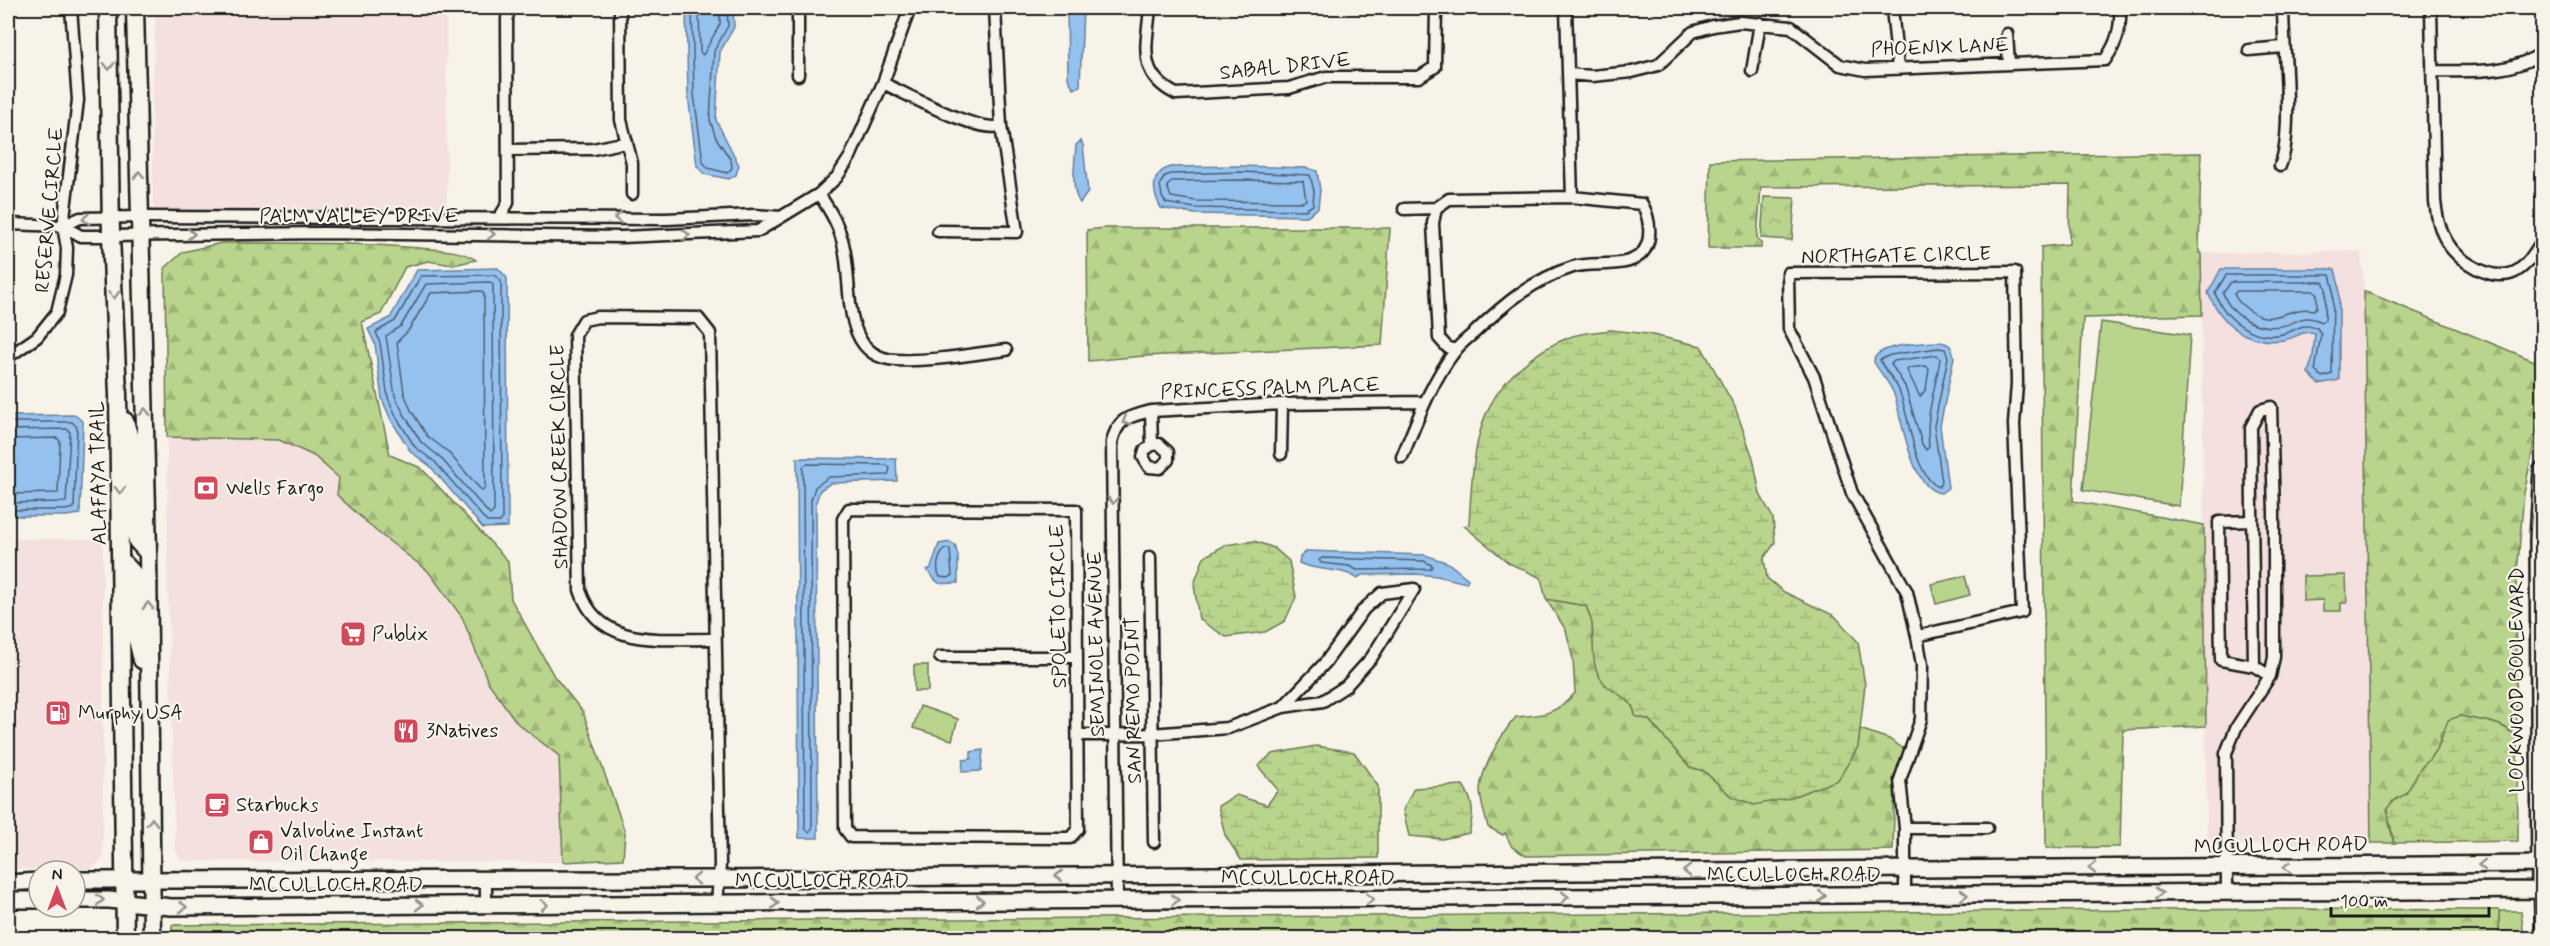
<svg xmlns="http://www.w3.org/2000/svg" width="2550" height="946" viewBox="0 0 2550 946" font-family="Mynerve,sans-serif">
<style>
.built{fill:#f4e0df;fill-rule:evenodd}
.green{fill:#b9d48c;stroke:#6a7854;stroke-width:1.5}
.forest{fill:url(#forest-firs);stroke:#6a7854;stroke-width:1.5}
.wetland{fill:url(#wetland-marsh);stroke:#6a7854;stroke-width:1.5}
.park{fill:url(#park-crowns);stroke:#6a7854;stroke-width:1.5}
.water{fill:#95c1ef;stroke:#657f9b;stroke-width:1.5}
.lines{fill:none;stroke-linecap:round;stroke-linejoin:round}
.shore{stroke:#4c5e70;stroke-width:1.5}
.street-casing{stroke:#1c1c1c;stroke-width:15}
.secondary-casing{stroke:#1c1c1c;stroke-width:20}
.primary-casing{stroke:#1c1c1c;stroke-width:21}
.street{stroke:#f7f3e8;stroke-width:10}
.secondary{stroke:#f7f3e8;stroke-width:15}
.primary{stroke:#f7f3e8;stroke-width:16}
.oneway{stroke:#94928c}
.labels{text-anchor:middle;dominant-baseline:central;stroke-width:4.5;stroke-linejoin:round;paint-order:stroke}
.street-label{font-size:20px;fill:#1c1c1c;stroke:#f7f3e8}
.poi-label{font-size:20px;fill:#1c1c1c;stroke:#f7f3e8;text-anchor:start}
</style>
<defs>
<pattern id="forest-firs" width="22" height="20" patternUnits="userSpaceOnUse" patternTransform="scale(1.5)"><rect width="22" height="20" fill="#b9d48c"/><path d="M5 1l3.5 6h-7zM16 11l3.5 6h-7z" fill="#9eb578"/></pattern>
<pattern id="wetland-marsh" width="20" height="14" patternUnits="userSpaceOnUse" patternTransform="scale(1.5)"><rect width="20" height="14" fill="#b9d48c"/><path d="M1 5h8M5 5V1M11 12h8M15 12V8" fill="none" stroke="#9eb578"/></pattern>
<pattern id="park-crowns" width="20" height="18" patternUnits="userSpaceOnUse" patternTransform="scale(1.5)"><rect width="20" height="18" fill="#b9d48c"/><path d="M2 6a3 3 0 1 1 6 0M12 15a3 3 0 1 1 6 0" fill="none" stroke="#9eb578"/></pattern>
</defs>
<rect width="100%" height="100%" fill="#f7f3e8"/>
<filter id="ink" filterUnits="userSpaceOnUse"><feTurbulence type="fractalNoise" baseFrequency=".0167" numOctaves="2"/><feDisplacementMap in="SourceGraphic" scale="12" xChannelSelector="R" yChannelSelector="G"/><feConvolveMatrix kernelMatrix="1 2 1 2 8 2 1 2 1" color-interpolation-filters="sRGB"/></filter>
<g filter="url(#ink)">
<path class="built" d="M156,8H446L447,212L153,211L152,101Z
M2361,251L2364,291L2371,843L2231,845L2232,754L2240,732L2272,683L2280,658L2278,420L2276,407L2269,401L2255,407L2245,427L2247,515L2219,516L2214,523L2216,660L2220,666L2252,672L2262,678L2226,735L2220,764V845L2207,846L2201,253ZM2335,269L2339,286V379L2308,373L2313,357L2315,333L2304,331L2286,340Z
M2263,415H2266L2267,421L2269,513V656L2267,667L2259,661L2256,429Z
M167,437L279,440L314,456L340,478L337,495L376,531L428,571L462,617L488,682L517,723L559,756L563,862L181,861L175,849L168,589Z
M2247,527L2249,659L2226,654L2225,528Z
M8,539H103V859L91,869H8Z"/>
<path class="green" d="M2101,322L2190,335L2179,506L2083,490Z
M1965,576L1970,595L1936,604L1931,584Z
M914,665H928V691H914Z
M920,706L958,719L952,740L913,728Z
M2499,911H2521L2524,938H2499Z"/>
<path class="forest" d="M2201,153L2199,253H2201L2202,315L2083,318L2073,501L2204,525L2206,726L2123,730L2120,847L2046,848L2041,247L2069,244L2070,185L1761,187L1757,238L1761,243V248H1708L1710,161Z
M1105,228H1390L1382,345L1144,356L1088,361L1087,230Z
M221,243C287,243 353,242 419,248C438,250 460,249 476,260L453,265L428,261L405,267L381,314L362,322L390,455L421,468L508,561L511,599L554,676L583,712L625,832L623,859L563,862L559,756L517,723L488,682L462,617L428,571L376,531L337,495L339,478L314,456L279,440L167,437L165,268L183,252Z
M2364,291L2542,364V404L2524,493L2515,597L2517,739C2507,721 2479,721 2460,716L2441,733L2439,745L2429,760L2420,769L2406,794L2393,801L2389,823L2394,843H2371Z
M1546,599L1586,606L1592,622L1593,643L1605,684C1617,692 1634,700 1635,716L1649,720L1690,767L1704,771L1731,796L1754,805L1858,747L1860,729L1889,739L1904,749L1895,778L1893,850L1526,856L1512,847L1505,833L1503,835L1488,827C1485,815 1480,802 1480,789C1482,767 1502,733 1516,717C1543,715 1557,714 1575,693L1573,659L1566,630Z
M2285,909L2499,910V938H1453L1449,930L1407,932L1403,938H172V925Z"/>
<path class="wetland" d="M1611,330L1648,334L1701,346L1735,407L1753,458L1760,494L1773,518L1775,543L1764,558L1767,578L1784,592L1835,616L1858,642L1865,685L1858,747L1838,780L1789,798L1754,805L1731,796L1704,771L1690,767L1649,720L1635,716C1634,697 1614,695 1604,683C1589,666 1595,645 1592,624C1591,618 1588,612 1586,606L1546,599L1541,578L1509,563L1464,526L1469,525C1471,492 1472,457 1482,425C1494,385 1532,351 1570,337C1582,332 1598,332 1611,330Z
M1254,541L1274,548L1289,561L1296,597L1285,621L1265,632L1226,637L1199,619L1194,584L1204,557L1225,545Z
M2460,716C2479,721 2507,721 2517,739L2518,841L2394,843L2387,809L2393,801L2406,794L2420,769L2429,760L2439,745L2448,720Z
M1316,746L1354,752L1378,786V858L1241,860L1225,835L1218,806L1236,795L1267,805L1278,790L1258,766L1272,754Z
M1463,785C1474,802 1474,814 1469,833L1442,839L1409,836L1403,810L1414,788Z"/>
<path class="park" d="M1764,197L1795,198L1792,240L1761,238Z
M2346,575L2347,603H2341V611H2323V600L2303,601V576Z"/>
<path class="water" d="M686,8H733L734,27L720,52L716,120L739,165L736,175L729,179L704,174L697,166L688,95Z
M1067,8H1083L1080,86L1074,89L1068,78Z
M1081,141L1083,145L1088,192L1080,203C1070,189 1075,163 1076,145Z
M1241,166L1308,168L1317,171L1320,190L1318,208L1307,216L1195,214L1161,208C1152,192 1150,174 1170,167Z
M498,268L507,278L508,527L483,528L430,466L411,452L391,420L382,399L375,344L368,329L390,318L417,270Z
M2221,269H2335L2339,286V380L2319,384L2308,373L2313,357L2315,333C2301,330 2297,338 2284,340C2247,345 2223,326 2208,293Z
M1938,342C1950,343 1952,346 1954,357L1940,426L1948,488L1941,493C1911,490 1902,418 1894,394C1890,383 1880,373 1874,362C1873,344 1924,343 1938,342Z
M75,415L83,422L80,514L66,516H8V416Z
M797,458L896,459L897,481L831,483L820,490L816,502L818,838H799Z
M950,542L955,545L958,556V583C935,583 942,588 927,570L931,568L939,544Z
M1307,551L1425,555L1448,563L1468,579L1466,583L1437,576L1416,574L1362,575L1357,578C1340,567 1318,572 1299,563L1300,557Z
M983,750L981,771L962,772L963,760L971,759V752Z
M1421,930H1449L1453,938H1403L1407,932Z"/>
<g class="lines">
<path class="shore" d="M692,8L694,94L703,162L708,168L727,173L732,168L731,160L716,138L710,120L714,51L728,26L727,8
M699,8L700,52L703,55L720,24V8
M1242,172L1310,175L1314,191L1313,205L1305,210L1195,208L1166,203L1162,197L1160,184L1165,176L1171,174Z
M1241,180L1303,181L1306,200L1303,202L1196,201L1171,197L1167,186L1172,181Z
M494,275L501,281L502,519L500,522H487L435,462L415,447L397,418L388,398L380,343L376,332L395,321L421,276Z
M2226,275H2330L2333,287L2332,374L2322,377L2315,371L2321,334L2317,328C2301,323 2300,328 2286,333C2256,343 2225,320 2215,293Z
M490,282L493,285L494,511L490,515L440,457L421,442L404,414L395,396L386,336L401,326L426,284Z
M2231,282H2323L2326,288L2325,320L2322,322C2300,312 2300,323 2281,326C2257,330 2231,317 2223,293Z
M481,291L484,294L485,488L482,491L447,451L427,436L411,410L404,393L397,342L408,331L431,293Z
M2237,291H2314L2317,294V307L2314,310C2287,305 2272,330 2246,308C2241,304 2236,300 2234,294Z
M1938,348L1945,349L1948,357L1934,426L1942,482L1939,487C1912,475 1910,413 1898,388C1893,378 1885,370 1880,360L1890,355Z
M1937,355L1940,359C1935,392 1925,413 1929,447L1926,450L1922,444L1905,386L1891,364L1894,361Z
M1926,366L1929,369L1926,389L1920,397L1907,370L1909,368Z
M8,422H72L77,427L74,508L65,510H8
M8,430L67,429L70,432L66,502L8,503
M8,439L57,438L60,441L58,493L8,494
M806,464L887,465L890,468L888,475L829,477L815,487L811,500L812,829L809,832L805,829L803,467Z
M945,549H950L952,576L948,578L940,577C935,569 938,556 945,549Z
M1322,558L1424,561L1433,566L1430,569L1357,570L1349,566L1321,563L1319,560Z"/>
<g class="street-casing">
<path id="street" d="M620,8L621,120L632,163V194
M798,8V75
M1150,8C1147,45 1136,74 1176,94L1289,88L1326,77H1419L1435,67L1436,8
M1566,8L1572,197
M1892,8L1898,69
M2431,8L2435,202C2437,216 2439,229 2447,242C2458,261 2492,283 2515,272C2527,266 2535,252 2542,241
M2007,34L2009,64
M2249,50L2283,47
M1752,71L1760,23
M2432,71C2471,71 2509,75 2542,53
M1568,74L1592,76L1632,72L1658,65L1693,32L1713,26L1740,22L1791,27L1840,65L1865,70L2105,60C2117,43 2121,29 2120,8
M883,83C909,95 976,133 1001,126
M508,150L593,149L627,142
M2280,166C2294,132 2283,48 2283,8
M819,194C831,212 840,227 844,248C853,287 840,357 896,360C932,362 971,354 1006,350
M1404,209L1436,208L1433,223L1439,338L1447,347L1455,350
M499,218L508,203L507,19L509,8
M8,224L63,226L80,218L141,217L666,219L754,215L781,217
M63,226L81,236H111L323,233L622,237L758,231L819,194L837,177L850,157L883,83L910,8
M938,231L1017,232L1001,126L995,8
M2015,272L2017,384L2014,424L2022,612L1917,636L1907,592L1852,493L1814,377L1789,329L1788,273Z
M8,357L37,337L57,312L66,275L67,248L63,226L78,100L71,8
M1152,445L1159,444L1168,452V460L1160,468L1149,467L1143,457L1145,450L1152,445L1151,411L1282,404L1424,402
M1281,454L1282,404
M1402,457C1417,421 1431,382 1455,351C1460,344 1468,338 1475,332C1504,304 1534,279 1573,267C1593,261 1624,269 1640,255C1654,243 1650,218 1642,204L1572,197L1449,199L1436,208
M849,509L1076,510L1078,829L1070,838L851,837L845,829L843,519Z
M2252,521L2219,522L2221,660L2254,666
M1150,557L1154,842
M715,639C664,638 599,650 580,590L575,335L584,320L598,317L698,318L710,333L720,865L717,903
M940,657H1077
M1078,735L1151,734L1228,728L1283,707L1323,701L1346,686L1372,657L1414,589L1382,593L1364,609L1325,663L1283,707
M1905,828H1987
M486,880V905
M2540,891L2541,938
M2227,892L2226,753L2236,728L2270,676L2274,657V513L2271,407L2260,410L2251,427L2254,666L2270,676
M1905,895V828L1900,780L1921,719L1922,665L1917,636
M1117,900L1112,442C1118,417 1129,417 1151,411"/>
</g>
<g class="secondary-casing">
<path id="secondary" d="M75,880L720,879L2542,864
M8,883L39,881
M2540,891L2538,539L2542,470
M8,900H39
M75,900H109L171,907L2542,890"/>
</g>
<g class="primary-casing">
<path id="primary" d="M108,8L111,236L118,394L125,938
M135,8L148,553L152,938
M125,421L133,449L134,528L137,541L148,553
M121,560L133,573L135,631L142,660"/>
</g>
<use href="#street" class="street"/>
<use href="#secondary" class="secondary"/>
<use href="#primary" class="primary"/>
</g>
<defs><path id="oneway-chevron" d="M-2-3.5L2.5 0L-2 3.5" fill="none" stroke-width="1.6" stroke-linecap="round" stroke-linejoin="round" transform="scale(1.5)"/></defs>
<g class="oneway">
<use href="#oneway-chevron" transform="translate(109 66) rotate(89)"/>
<use href="#oneway-chevron" transform="translate(139 175) rotate(-92)"/>
<use href="#oneway-chevron" transform="translate(618 218) rotate(-179)"/>
<use href="#oneway-chevron" transform="translate(86 219) rotate(176)"/>
<use href="#oneway-chevron" transform="translate(191 234)"/>
<use href="#oneway-chevron" transform="translate(491 234) rotate(1)"/>
<use href="#oneway-chevron" transform="translate(686 235) rotate(-1)"/>
<use href="#oneway-chevron" transform="translate(114 295) rotate(87)"/>
<use href="#oneway-chevron" transform="translate(145 412) rotate(-91)"/>
<use href="#oneway-chevron" transform="translate(1126 421) rotate(149)"/>
<use href="#oneway-chevron" transform="translate(120 490) rotate(89)"/>
<use href="#oneway-chevron" transform="translate(1113 500) rotate(89)"/>
<use href="#oneway-chevron" transform="translate(148 606) rotate(-91)"/>
<use href="#oneway-chevron" transform="translate(152 822) rotate(-91)"/>
<use href="#oneway-chevron" transform="translate(2482 865) rotate(179)"/>
<use href="#oneway-chevron" transform="translate(2287 867) rotate(179)"/>
<use href="#oneway-chevron" transform="translate(2092 868) rotate(180)"/>
<use href="#oneway-chevron" transform="translate(1687 871) rotate(180)"/>
<use href="#oneway-chevron" transform="translate(1059 876) rotate(180)"/>
<use href="#oneway-chevron" transform="translate(696 879) rotate(180)"/>
<use href="#oneway-chevron" transform="translate(2159 893) rotate(-1)"/>
<use href="#oneway-chevron" transform="translate(1964 895) rotate(-1)"/>
<use href="#oneway-chevron" transform="translate(1822 896)"/>
<use href="#oneway-chevron" transform="translate(1565 897)"/>
<use href="#oneway-chevron" transform="translate(1370 899)"/>
<use href="#oneway-chevron" transform="translate(100 900)"/>
<use href="#oneway-chevron" transform="translate(1175 900)"/>
<use href="#oneway-chevron" transform="translate(980 901)"/>
<use href="#oneway-chevron" transform="translate(775 903)"/>
<use href="#oneway-chevron" transform="translate(419 905)"/>
<use href="#oneway-chevron" transform="translate(544 905) rotate(-1)"/>
<use href="#oneway-chevron" transform="translate(183 907)"/>
</g>
</g>
<defs>
<g id="bank-square" transform="scale(1.35)"><rect x="-9" y="-9" width="18" height="18" rx="4" fill="#d1495b" stroke="#f7f3e8"/><path d="M-6-4H6V4H-6ZM0-2.3a2.3 2.3 0 1 0 0 4.6a2.3 2.3 0 1 0 0-4.6Z" fill="#fff"/></g>
<g id="supermarket-square" transform="scale(1.35)"><rect x="-9" y="-9" width="18" height="18" rx="4" fill="#d1495b" stroke="#f7f3e8"/><path d="M-6-5.5h2.5l.6 2H6L4.5 2H-2.5L-4.4-4H-6ZM-1.5 3.2a1.3 1.3 0 1 0 .1 0ZM3 3.2a1.3 1.3 0 1 0 .1 0Z" fill="#fff"/></g>
<g id="fuel-square" transform="scale(1.35)"><rect x="-9" y="-9" width="18" height="18" rx="4" fill="#d1495b" stroke="#f7f3e8"/><path d="M-5.5-6h7V0h2V4h1.3V-2.5L3-4.5l.8-.8L6-3V5H2.5V1h-1V6h-7ZM-4.2-4.7v3.2H.2V-4.7Z" fill="#fff"/></g>
<g id="restaurant-square" transform="scale(1.35)"><rect x="-9" y="-9" width="18" height="18" rx="4" fill="#d1495b" stroke="#f7f3e8"/><path d="M-5-6h1v4h1v-4h1v4h1v-4h1v5L-1.5 .5V6h-2V.5L-5-1ZM5-6V6H3V1.5H1.5Q1.5-4 5-6Z" fill="#fff"/></g>
<g id="cafe-square" transform="scale(1.35)"><rect x="-9" y="-9" width="18" height="18" rx="4" fill="#d1495b" stroke="#f7f3e8"/><path d="M-5.5-4.5H6V0H3Q3 3.5 0 3.5H-2.5Q-5.5 3.5-5.5 0ZM3-3.2v2h1.7v-2ZM-6 4.5H4V6H-6Z" fill="#fff"/></g>
<g id="shop-square" transform="scale(1.35)"><rect x="-9" y="-9" width="18" height="18" rx="4" fill="#d1495b" stroke="#f7f3e8"/><path d="M-5-2.5h2.3a2.7 3.5 0 0 1 5.4 0H5L5.5 6h-11ZM-1.5-2.5h3a1.5 2.3 0 0 0-3 0Z" fill="#fff"/></g>
</defs>
<g fill-rule="evenodd">
<use href="#bank-square" x="206" y="488"/>
<use href="#supermarket-square" x="353" y="634"/>
<use href="#fuel-square" x="58" y="713"/>
<use href="#restaurant-square" x="406" y="731"/>
<use href="#cafe-square" x="217" y="805"/>
<use href="#shop-square" x="261" y="842"/>
</g>
<g class="labels">
<g class="street-label">
<text transform="translate(1940 48) rotate(-2)">PHOENIX LANE</text>
<text transform="translate(1285 67) rotate(-6)">SABAL DRIVE</text>
<text transform="translate(50 210) rotate(-85)">RESERVE CIRCLE</text>
<text x="359" y="216">PALM VALLEY DRIVE</text>
<text transform="translate(1896 256) rotate(-1)">NORTHGATE CIRCLE</text>
<text transform="translate(1270 389) rotate(-2)">PRINCESS PALM PLACE</text>
<text transform="translate(560 457) rotate(-91)">SHADOW CREEK CIRCLE</text>
<text transform="translate(99 473) rotate(-91)">ALAFAYA TRAIL</text>
<text transform="translate(1059 606) rotate(-91)">SPOLETO CIRCLE</text>
<text transform="translate(1097 644) rotate(-91)">SEMINOLE AVENUE</text>
<text transform="translate(2517 680) rotate(-90)">LOCKWOOD BOULEVARD</text>
<text transform="translate(1134 700) rotate(-91)">SAN REMO POINT</text>
<text transform="translate(2281 846) rotate(-1)">MCCULLOCH ROAD</text>
<text x="1794" y="875">MCCULLOCH ROAD</text>
<text x="1308" y="878">MCCULLOCH ROAD</text>
<text x="822" y="881">MCCULLOCH ROAD</text>
<text x="336" y="885">MCCULLOCH ROAD</text>
</g>
<g class="poi-label">
<text x="226" y="488">Wells Fargo</text>
<text x="372" y="634">Publix</text>
<text x="78" y="713">Murphy USA</text>
<text x="426" y="731">3Natives</text>
<text x="236" y="805">Starbucks</text>
<text x="280" y="831">Valvoline Instant<tspan x="280" dy="23">Oil Change</tspan></text>
</g>
</g>
<rect width="2550" height="946" fill="none" stroke="#f7f3e8" stroke-width="30"/>
<rect x="15" y="15" width="2520" height="916" fill="none" stroke="#1c1c1c" stroke-width="2" filter="url(#ink)"/>
<g transform="translate(57 889)"><circle r="28" fill="#f7f3e8" stroke="#9f9d96" stroke-width="1.5"/>
<path d="M0-4.5L10 22L0 15L-10 22Z" fill="#d1495b"/>
<text y="-9" font-size="16" font-weight="bold" text-anchor="middle" fill="#1c1c1c">N</text>
</g>
<path d="M2331 907v9h158v-9" fill="none" stroke="#1c1c1c" stroke-width="3"/>
<text x="2340" y="907" font-size="18" fill="#1c1c1c" stroke="#f7f3e8" stroke-width="4.5" paint-order="stroke">100 m</text>
</svg>
